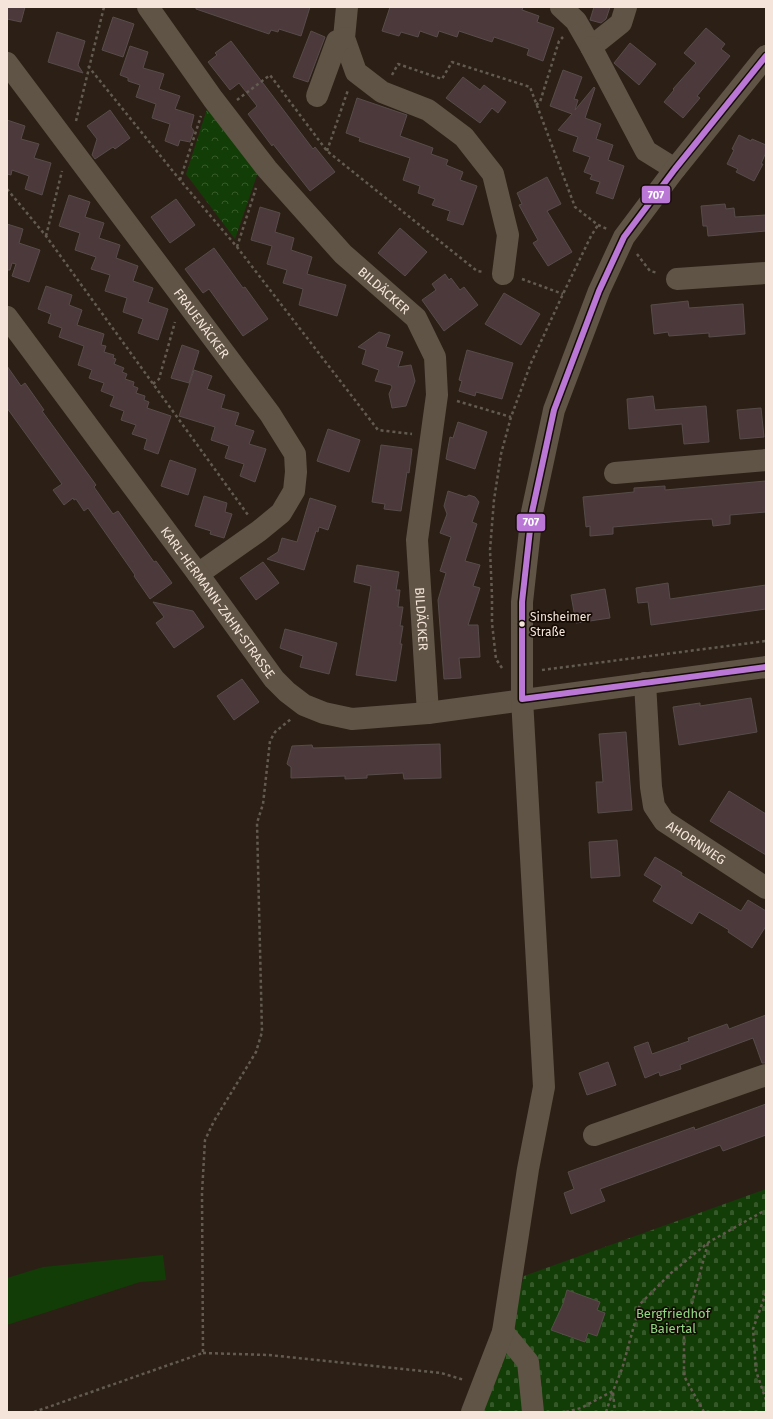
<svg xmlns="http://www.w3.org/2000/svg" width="773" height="1419" viewBox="0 0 773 1419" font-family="'Fira Sans',sans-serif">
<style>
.green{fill:#133d06}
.cemetery{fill:url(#cemetery-stones)}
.park{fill:url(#park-crowns)}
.building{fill:#4c393c;stroke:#574c4a}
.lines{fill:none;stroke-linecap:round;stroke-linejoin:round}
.path{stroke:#645b50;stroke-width:2.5;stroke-dasharray:3 3;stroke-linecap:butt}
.minor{stroke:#5f5445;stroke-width:22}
.bus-1-casing{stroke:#150b05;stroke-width:9}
.bus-1{stroke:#ba77d6;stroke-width:6}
.bus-dot{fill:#f4e4d9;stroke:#150b05;stroke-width:1.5}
.labels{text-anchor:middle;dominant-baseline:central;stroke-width:3.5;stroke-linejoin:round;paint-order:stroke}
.bus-label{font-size:12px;fill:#f4e4d9;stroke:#150b05;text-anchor:start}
.street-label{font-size:13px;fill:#f4e4d9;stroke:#150b05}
.park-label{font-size:13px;fill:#8ed680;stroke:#150b05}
.line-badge{stroke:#150b05;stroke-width:1.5}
.badge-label{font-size:11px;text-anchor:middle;font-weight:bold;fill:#fff}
</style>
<defs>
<pattern id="cemetery-stones" width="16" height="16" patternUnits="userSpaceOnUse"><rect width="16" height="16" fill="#133d06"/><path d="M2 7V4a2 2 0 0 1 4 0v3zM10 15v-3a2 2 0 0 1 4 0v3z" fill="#36592a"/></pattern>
<pattern id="park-crowns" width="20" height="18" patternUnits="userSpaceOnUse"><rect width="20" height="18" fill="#133d06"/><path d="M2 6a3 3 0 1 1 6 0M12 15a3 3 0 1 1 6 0" fill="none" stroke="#36592a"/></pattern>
</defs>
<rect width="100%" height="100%" fill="#2c2016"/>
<path class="green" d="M163,1255L166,1280L140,1282L7,1325V1278L43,1267Z"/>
<path class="cemetery" d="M766,1189V1412H481L507,1339L524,1276Z"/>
<path class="park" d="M207,109L258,172L235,239L186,174Z"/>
<path class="building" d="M7,7H25L21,22L7,19Z
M196,7H310L301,36L279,29L278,32L271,30L269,34L196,9Z
M390,7H523L522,10L539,16L537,22L554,28L543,61L527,55L529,49L494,37L492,42L459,31L457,37L439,31L437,37L420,31L418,37L401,32L399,36L382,31Z
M594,7H610L606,19L601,23L590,20Z
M113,17L134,24L123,57L102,50Z
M706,28L725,44L721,49L730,56L697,96L700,98L683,118L664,102L674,90L673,89L696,63L684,53Z
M311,31L325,37L308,82L293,77Z
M57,32L85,41L78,65L83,73L48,62Z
M231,41L313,149L315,147L335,172L310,191L273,144L272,146L248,114L257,106L239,83L230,90L208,62L217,55L215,53Z
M630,43L656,64L639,85L614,63Z
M130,46L148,52L143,68L164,74L159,89L180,96L175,109L194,115L191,127L194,131L190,142L180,140L178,146L165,141L170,124L152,118L156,104L136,97L140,85L128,81V78L120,75Z
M563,70L582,77L574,99L578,100L575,110L594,87L595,88L585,118L601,124L596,139L613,145L608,160L624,166L613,199L596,193L600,182L590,179L592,175L584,172L590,157L573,151L578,137L558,130L572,114L550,106Z
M463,77L480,90L484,85L506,102L498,113L492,108L480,123L446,98Z
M357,98L407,115L400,136L433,148L431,154L448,160L446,165L463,172L460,180L477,186L463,225L447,220L450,211L432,205L435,199L418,193L420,186L403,180L410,158L359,141L360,138L346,133Z
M110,110L130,138L115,149L113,147L95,159L92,155L97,139L87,126Z
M7,120L25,126L21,139L39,144L34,158L51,163L42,195L25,189L29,176L12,170L11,175L7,174Z
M739,135L751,141L752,139L766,145V152L761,164H763L754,181L736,172L738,169L727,164L734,150L732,149Z
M547,177L561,204L547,211L572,252L548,266L533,243L538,240L519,205L522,204L517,193Z
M69,195L90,202L85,217L104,223L99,238L120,245L116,258L138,266L133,281L153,288L148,302L168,309L158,340L138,333L143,319L123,312L127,298L105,291L110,275L91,269L96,257L75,250L80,233L59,226Z
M176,199L195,225L170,243L151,217Z
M725,204L726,209L734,208L735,217L766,215V231L708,236L707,226H703L701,206Z
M260,207L280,213L275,232L294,238L291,250L312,257L307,274L346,285L337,316L299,305L303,289L283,283L287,270L267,264L272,246L251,240Z
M7,224L23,229L19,243L40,250L29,282L12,276L16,264L12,263L10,270H7Z
M400,228L427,252L405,276L378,253Z
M214,248L243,288L245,287L268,319L243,336L209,289L203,293L185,269Z
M445,274L449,280L451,278L460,290L464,287L478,305L444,331L422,300L436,290L432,284Z
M46,286L72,295L69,305L82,310L77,325L104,334L101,345L106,346L104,352L114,355L113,358L116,359L114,364L124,368L122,372L127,374L125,379L134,382L133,386L138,388L136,393L145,396L144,400L149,402L147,408L171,416L158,454L144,449L147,439L132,434L136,425L121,420L124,411L110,406L114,396L101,391L104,383L89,378L92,370L78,365L84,346L59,337L62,328L48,323L51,314L38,309Z
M504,293L540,314L521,345L485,324Z
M688,301L689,308L743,304L745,334L709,337V333L669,336L668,332L654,334L651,305Z
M379,332L390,335L386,347L403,352L398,367L411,365L415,381L406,406L392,408L389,394L392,387L391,385L375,381L379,370L362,364L366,350L358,347Z
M182,345L199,351L189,383L171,378Z
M467,350L513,363L502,399L476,392L475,396L459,391L462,381L459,380Z
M7,366L21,386L25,383L44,410L42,411L96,485L94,487L113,514L118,511L154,562L156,561L172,583L150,599L134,576L135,575L88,508L84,511L76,499L74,500L73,498L64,505L53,490L62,484L7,408Z
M194,370L212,376L207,389L225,395L221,408L239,413L235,425L254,431L249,444L266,449L255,482L240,476L244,464L225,458L229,446L211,440L215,427L179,416Z
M653,396L655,410L706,406L709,442L684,444L682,424L629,429L627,399Z
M761,408L764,437L740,439L737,410Z
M458,422L487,432L475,469L446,459L450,437L453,438Z
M328,429L360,440L349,472L317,461Z
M381,445L412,449L409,473L407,472L401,511L384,509L385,504L372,502Z
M170,460L196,469L188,495L161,486Z
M766,481V512L730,515V524L713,526L712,519L694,520L613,527V534L590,536V526L586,527L583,497L634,492V488L665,486V490Z
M448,491L466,497L469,495L475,497L479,502L472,522L477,524L465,561L480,565L473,586L480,588L468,625H478L480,657L459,658L461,678L444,679L438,600L446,573L440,571L451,537L440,533L447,514L444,506Z
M204,496L227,503L225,512L232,514L224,538L210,534L211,531L195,526Z
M310,498L336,506L328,530L319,527L318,532L316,531L304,570L267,559L278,552L282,538L297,542Z
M263,562L279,583L256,600L240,578Z
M357,565L399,572L396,590H400L398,607H403L400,626H403L400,644H402L396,681L356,675L371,586L354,582Z
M668,583L670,599L766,585V609L651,625L648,602L638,603L636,588Z
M605,589L610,618L576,623L571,595Z
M153,602L193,611L204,627L174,648L156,623L164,617Z
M285,629L337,643L329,674L300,667L303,656L280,648Z
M242,679L259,702L234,720L217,696Z
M751,698L757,732L679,745L673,707L700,703V706Z
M626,732L632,810L598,813L596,782H603L599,734Z
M440,744L441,778L404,779L403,773L367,775V778L345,779V776L291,778V767L287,764L292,746L312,745L313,748Z
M729,791L766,814V855L710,821Z
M617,840L620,876L591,878L589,842Z
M655,857L682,873L681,875L741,911L748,900L766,911V926L752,948L728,932L729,930L699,912L692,924L653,901L662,886L644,875Z
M766,1015V1063H762L753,1038L680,1065L681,1069L660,1076L659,1072L645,1078L634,1047L648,1042L652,1054L689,1041L688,1038L727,1024L729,1029Z
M608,1062L616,1085L587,1095L579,1073Z
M766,1104V1135L723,1151L720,1145L600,1189L605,1201L571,1214L564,1193L574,1189L568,1172L694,1127L695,1130Z
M567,1290L600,1302L597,1310L605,1313L597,1336L588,1333L585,1342L551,1330L563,1304Z"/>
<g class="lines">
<path class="path" d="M88,66L180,180L237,247L378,430L412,434
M392,75L398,64L442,79L452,62L530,87L575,207L598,225L607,229
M237,100L270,75L327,151L477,271L484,272
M536,105L540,102L559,41L563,37
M76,121L104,7
M327,151L348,90
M180,180L201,116
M7,189L46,236L248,515
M46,236L62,171
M237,247L256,188
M637,254L650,271L658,273
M522,279L563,294
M153,384L159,379L175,322
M457,401L511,417
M502,668L496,659L492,623V596L490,550L494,500L501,454L511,417L531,363L563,294L591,236L598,225
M542,670L766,641
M766,1293L753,1329L756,1371L766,1400
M203,1353L269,1355L441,1373L464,1380
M613,1393L615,1412
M34,1412L203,1353L202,1193L205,1140L214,1121L256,1052L262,1032L257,823L263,804L270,741L275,732L291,719
M566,1412L581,1408L613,1391L622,1369L640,1304L671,1273L709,1242L762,1212H766
M606,1412L613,1391
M704,1412L684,1376V1333L708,1243"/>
<g class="minor">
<path id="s1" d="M148,7L213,99L267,169L343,254L416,318L435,357L437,395L417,540L428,713"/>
<path d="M347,7L344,38L356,72L382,92L428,110L464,137L493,174L508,235L503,274"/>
<path d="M561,7L576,21L591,47L621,23L626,7"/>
<path d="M591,47L646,151L675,169"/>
<path id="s2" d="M7,63L270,414L295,454L296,472L294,491L281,513L259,531L198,574"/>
<path d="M317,96L337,41L344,38"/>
<path d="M677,279L766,273"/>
<path id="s3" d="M7,317L198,574L274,679L287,692L304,705L324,713L352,719L428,713L766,667"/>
<path d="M615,473L766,460"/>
<path id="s4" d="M645,683L651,787L654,806L664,821L766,888"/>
<path d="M594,1135L766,1075"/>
<path d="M503,1332L528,1362L533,1412"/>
<path d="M472,1412L503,1332L528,1169L544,1087L522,699V602L532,512L554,410L599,291L624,237L675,169L766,56"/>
</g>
<g class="bus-1-casing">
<path id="bus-1" d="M522,699V602L532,512L554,410L599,291L624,237L675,169L766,56
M522,699L766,667"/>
</g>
<use href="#bus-1" class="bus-1"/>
</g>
<circle class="bus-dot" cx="522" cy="624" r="3.5"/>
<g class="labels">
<g class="bus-label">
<text x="530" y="617">Sinsheimer<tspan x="530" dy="15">Straße</tspan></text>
</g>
<g class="street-label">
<text stroke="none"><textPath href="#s1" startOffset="370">BILDÄCKER</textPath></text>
<text stroke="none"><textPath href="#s2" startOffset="325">FRAUENÄCKER</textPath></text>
<text stroke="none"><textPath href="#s3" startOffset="355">KARL-HERMANN-ZAHN-STRASSE</textPath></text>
<text stroke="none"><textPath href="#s1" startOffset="719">BILDÄCKER</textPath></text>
<text stroke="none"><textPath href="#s4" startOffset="180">AHORNWEG</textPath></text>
</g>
<g class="park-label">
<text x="673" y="1313">Bergfriedhof<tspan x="673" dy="15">Baiertal</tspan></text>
</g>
</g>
<g class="line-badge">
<rect x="641" y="185" width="30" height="19" rx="4" fill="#ba77d6"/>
<rect x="516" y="513" width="30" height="19" rx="4" fill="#ba77d6"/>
</g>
<g class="badge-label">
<text x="656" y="199">707</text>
<text x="531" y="526">707</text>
</g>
<rect width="773" height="1419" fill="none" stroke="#f4e4d9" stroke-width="16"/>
</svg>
